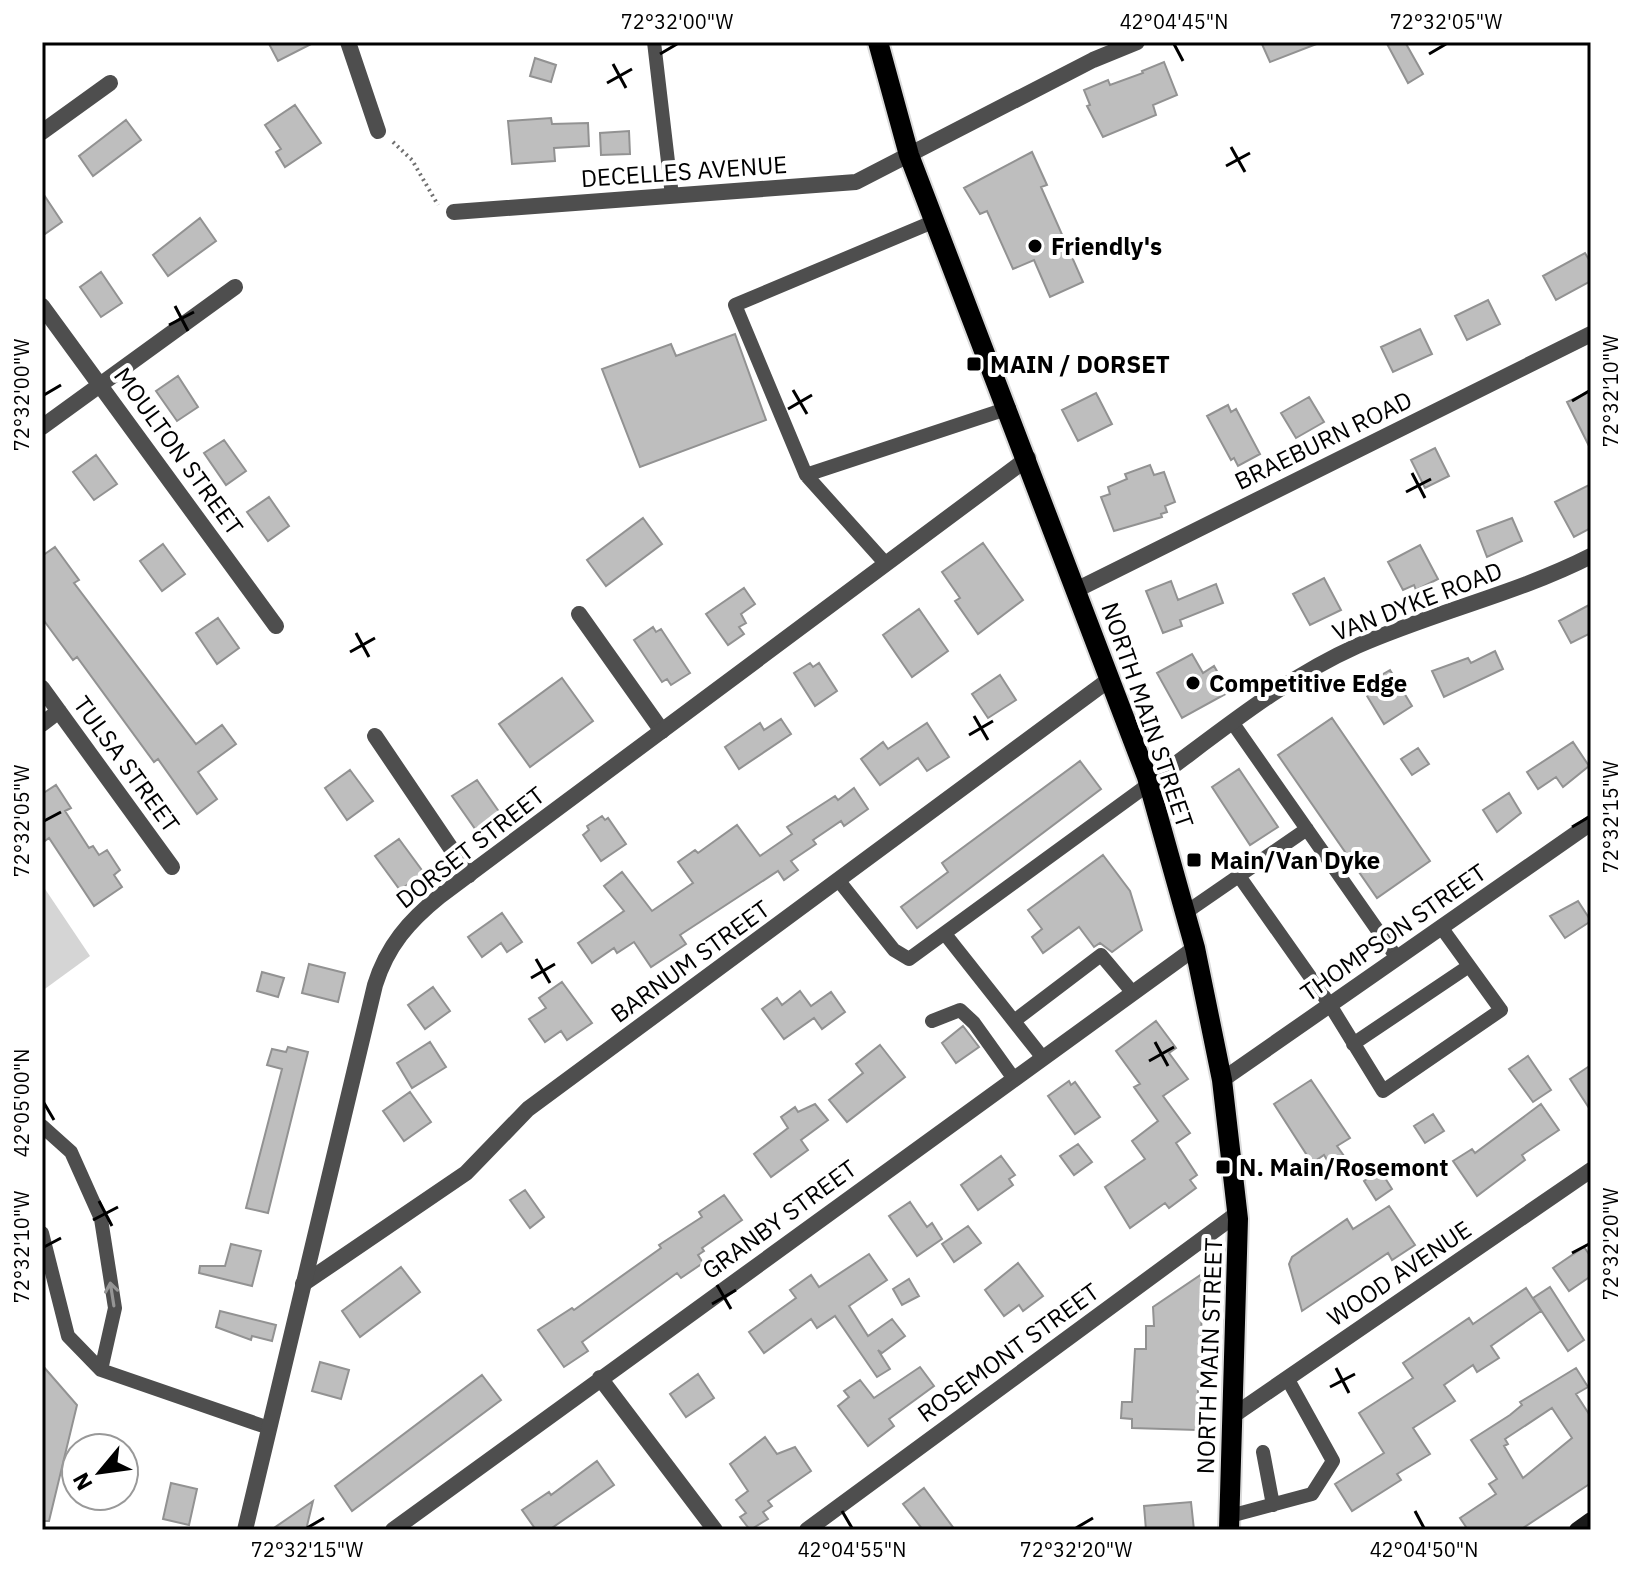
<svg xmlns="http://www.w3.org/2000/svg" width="1633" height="1572" viewBox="0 0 1633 1572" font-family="'IBM Plex Sans',sans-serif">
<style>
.green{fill:#d5d5d5}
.building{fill:#bebebe;stroke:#929292;stroke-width:2;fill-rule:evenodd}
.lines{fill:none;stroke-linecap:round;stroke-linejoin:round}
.primary-casing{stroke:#dbdbdb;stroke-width:24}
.path{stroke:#707070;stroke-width:4;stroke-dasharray:2 4;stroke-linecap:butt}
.service{stroke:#4e4e4e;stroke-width:14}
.minor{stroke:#4e4e4e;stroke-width:16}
.tertiary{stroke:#4e4e4e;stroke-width:16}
.secondary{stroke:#1b1b1b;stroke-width:16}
.primary{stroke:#000;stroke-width:20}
.oneway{stroke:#959595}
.ticks{fill:none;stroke:#000;stroke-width:3}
.poi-dot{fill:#000;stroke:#fff;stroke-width:3}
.labels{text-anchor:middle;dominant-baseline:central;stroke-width:8;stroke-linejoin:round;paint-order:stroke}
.street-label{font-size:24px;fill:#000;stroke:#fff}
.poi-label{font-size:24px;font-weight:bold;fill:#000;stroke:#fff;text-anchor:start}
.neatline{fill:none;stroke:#000;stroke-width:3}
.ticks-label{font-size:20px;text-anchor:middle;fill:#000}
</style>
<rect width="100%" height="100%" fill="#fff"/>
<path class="green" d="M43,886L90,956L42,991V887Z"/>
<path class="building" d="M268,42H315L278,61Z
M1261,42H1319V43L1270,62Z
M1386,42H1405L1423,74L1408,83Z
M535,58L556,65L551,82L530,76Z
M1164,62L1177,95L1153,105L1156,115L1103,137L1087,106L1090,105L1084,90L1108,80L1110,85L1143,73L1142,71Z
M295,105L321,143L285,167L276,152L281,149L265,125Z
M551,118L552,124L588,123L589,146L554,148L555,161L512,164L508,121Z
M126,120L141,140L93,176L79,156Z
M629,131L630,154L601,155L600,133Z
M1032,152L1047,185L1041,187L1083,282L1050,297L1034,260L1013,269L987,211L980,214L964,188Z
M42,192L62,222L42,236Z
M200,218L216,241L168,276L153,255Z
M1585,253L1591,263V281L1556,300L1543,276Z
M101,272L122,303L101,317L80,287Z
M1488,300L1500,324L1467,340L1455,316Z
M1420,329L1432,354L1393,372L1381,347Z
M735,334L766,420L640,467L602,369L671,344L676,356Z
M178,376L198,407L177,421L156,391Z
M1591,391V450L1567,402Z
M1096,393L1112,424L1078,441L1062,410Z
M1309,397L1324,422L1296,438L1281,413Z
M1228,405L1231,412L1236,409L1260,454L1238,466L1234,458L1231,460L1207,416Z
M224,440L246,471L226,485L204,453Z
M1435,448L1449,476L1425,488L1411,460Z
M96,455L117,484L94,500L73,472Z
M1150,465L1154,475L1164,472L1175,502L1165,506L1167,512L1161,514L1162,517L1114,531L1101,497L1110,494L1108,487L1127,479L1125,474Z
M1591,484V528L1574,537L1555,502Z
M269,497L289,526L268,541L247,512Z
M643,518L662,544L606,586L587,560Z
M1512,518L1522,541L1487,557L1477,531Z
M983,543L1023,600L978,634L955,601L960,598L942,572Z
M163,544L185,574L162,591L140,561Z
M1420,545L1438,579L1416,590L1414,585L1403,590L1388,562Z
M55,547L79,580L74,583L196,744L222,725L236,744L198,772L217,799L197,814L158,759L154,762L77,657L73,660L42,618V556Z
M1324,578L1341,610L1310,625L1293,594Z
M1171,581L1178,600L1216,584L1223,603L1180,620L1182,626L1163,633L1146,591Z
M744,588L755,604L741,614L746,623L739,627L744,634L728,645L706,614Z
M1591,604V633L1571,643L1559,621Z
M919,609L948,651L912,677L883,635Z
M218,618L239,648L217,664L196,633Z
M653,627L656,632L661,629L690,673L671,685L667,679L662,682L634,640Z
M1495,651L1503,669L1444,697L1432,671L1468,658L1471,663Z
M1192,654L1203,673L1214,666L1229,692L1182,718L1157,673Z
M810,663L813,667L819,663L837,691L815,706L794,673Z
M1390,670L1412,706L1384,724L1364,691V685Z
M1000,675L1016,700L988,718L972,694Z
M562,678L593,721L530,767L499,724Z
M1332,718L1430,861L1377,898L1278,755Z
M781,719L791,734L739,769L725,747L760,723L764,730Z
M927,723L949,757L927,771L918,758L880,785L861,759L883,742L888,749Z
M1573,742L1589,766L1563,787L1556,777L1538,789L1527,772Z
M1418,748L1429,764L1412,775L1401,759Z
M1080,761L1101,789L917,928L901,907L948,872L942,863Z
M1239,769L1278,827L1250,845L1212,787Z
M350,770L373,801L347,820L325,788Z
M477,780L502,816L478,833L452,796Z
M56,785L71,808L65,811L89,848L93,846L99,855L107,850L120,870L114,875L122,887L94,906L49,838L42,843V794Z
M854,788L868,809L844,826L841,821L813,840L816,844L791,861L798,870L784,880L778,871L680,935L686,944L651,967L634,942L617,953L614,948L592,963L578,943L624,911L604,886L622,872L652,911L693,883L678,862L695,850L698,853L737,825L760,856L792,834L787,827L835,796L838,800Z
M1509,793L1521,813L1497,832L1483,810Z
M602,816L605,820L608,818L626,844L601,861L583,835L589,830L587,826Z
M399,839L424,873L400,890L375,856Z
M1103,855L1130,891L1142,930L1112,952L1100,943L1094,947L1079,927L1043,953L1032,937L1042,929L1028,910Z
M1578,901L1591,921L1565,938L1550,916Z
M502,913L522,942L507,952L501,943L482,957L468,937Z
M309,964L345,973L338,1002L302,993Z
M262,972L284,978L278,997L257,991Z
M562,982L592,1023L567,1040L561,1031L545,1042L529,1019L546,1008L539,998Z
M433,987L450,1011L425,1029L408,1005Z
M800,991L811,1006L831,992L845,1012L822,1029L814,1018L784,1039L762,1009L777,998L782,1005Z
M1156,1021L1176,1048L1169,1053L1188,1079L1163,1096L1190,1133L1176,1143L1197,1175L1190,1180L1196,1188L1169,1208L1165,1203L1130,1228L1105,1187L1145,1159L1132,1141L1158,1121L1134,1087L1140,1084L1116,1051Z
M963,1026L979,1047L956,1063L942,1043Z
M430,1042L446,1067L412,1088L397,1063Z
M880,1045L905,1077L847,1122L829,1100L863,1073L856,1064Z
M288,1047L308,1052L268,1213L246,1208L282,1069L267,1065L272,1049L286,1052Z
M1528,1056L1551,1090L1533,1102L1509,1069Z
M1591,1065V1111L1570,1079Z
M1311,1080L1350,1138L1337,1146L1344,1156L1330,1165L1324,1155L1312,1163L1274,1104Z
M1069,1081L1071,1085L1075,1082L1100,1117L1075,1134L1048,1096Z
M410,1092L431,1122L404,1141L383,1111Z
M815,1104L828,1120L801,1140L808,1150L771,1177L754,1154L788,1128L781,1117L795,1107L798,1112Z
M1541,1104L1559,1130L1522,1155L1525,1160L1477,1196L1453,1161L1472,1149L1475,1153Z
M1433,1114L1444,1131L1425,1143L1414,1126Z
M1078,1144L1092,1162L1074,1175L1060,1156Z
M1001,1156L1015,1175L1009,1179L1013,1185L978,1210L961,1185Z
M1380,1170L1392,1189L1376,1200L1364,1181Z
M525,1190L544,1217L530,1228L510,1200Z
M724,1195L742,1220L702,1248L704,1251L698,1255L703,1263L681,1278L677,1273L582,1342L588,1351L564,1367L538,1330L572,1308L574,1310L661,1248L659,1245L702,1217L699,1212Z
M910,1202L927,1227L932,1223L942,1239L917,1256L889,1216Z
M1389,1206L1415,1245L1392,1260L1388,1253L1302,1311L1289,1264L1292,1257L1347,1219L1353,1229Z
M968,1226L981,1243L954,1262L942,1244Z
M231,1244L261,1251L252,1286L199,1273L200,1266H225Z
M1584,1247L1591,1257V1276L1569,1291L1553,1268Z
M869,1254L887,1280L849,1306L868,1336L892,1319L905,1336L882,1353L878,1350L890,1369L877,1377L835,1316L817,1328L811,1319L764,1353L749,1332L796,1298L790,1290L811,1275L819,1287Z
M1018,1263L1043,1296L1023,1311L1019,1305L1004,1316L985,1290Z
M401,1267L420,1292L360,1337L342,1311Z
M1202,1274L1201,1358H1206L1204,1389H1198L1197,1430L1132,1428V1419L1121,1418L1122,1402H1132L1135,1349H1146V1326H1154L1153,1307Z
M909,1279L919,1296L902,1305L893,1289Z
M1550,1287L1584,1340L1568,1351L1533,1298Z
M1526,1288L1541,1311L1491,1346L1499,1358L1477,1372L1473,1365L1444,1385L1455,1401L1413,1428L1430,1454L1397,1474L1401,1480L1352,1511L1335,1484L1384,1453L1359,1413L1413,1378L1403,1363L1469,1318L1473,1324L1476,1322Z
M220,1311L276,1325L272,1341L252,1336L251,1340L216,1327Z
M320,1362L349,1370L341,1399L312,1391Z
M42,1365L77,1405L49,1521H42Z
M920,1367L934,1386L889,1419L894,1426L868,1446L838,1406L849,1397L844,1391L860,1380L874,1398Z
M1576,1368L1588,1387L1576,1394L1591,1417V1483L1520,1530H1468L1460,1518L1496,1494L1489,1484L1497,1479L1471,1440L1510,1415L1522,1405L1520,1402ZM1552,1408L1572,1438L1523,1478L1504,1446L1508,1444L1505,1439Z
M698,1374L714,1398L686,1417L670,1394Z
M482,1375L501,1400L352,1511L335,1486Z
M765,1437L777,1454L795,1447L811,1471L768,1501L772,1506L763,1512L768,1519L750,1530L740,1517L746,1513L736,1500L748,1491L730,1464Z
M597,1461L614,1485L549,1530H536L522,1510L549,1492L551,1495Z
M171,1483L197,1489L189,1525L163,1519Z
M924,1488L955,1530H923L903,1504Z
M313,1501L306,1530H271Z
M1191,1502L1194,1530H1146L1144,1506Z"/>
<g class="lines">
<g class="primary-casing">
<path id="primary" d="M878,42L909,155L1147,777L1195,948L1222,1080L1238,1219L1229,1530"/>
</g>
<path class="path" d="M393,142L412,160L438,205"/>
<path class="service" d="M654,42L672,196
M935,221L735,305L806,475L1009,408
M806,475L886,564
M1232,722L1397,958
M1239,876L1330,1005L1383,1091L1501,1010L1441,927
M839,881L894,950L909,959L1149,784
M1185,913L1307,829
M945,934L1043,1058
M932,1021L960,1010L974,1023L1014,1079
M1014,1021L1101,955L1133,993
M1353,1044L1469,966
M42,1126L71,1152L101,1219L115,1308L101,1370
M42,1233L68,1336L101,1370L269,1428
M1263,1452L1273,1505
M1230,1516L1312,1494L1333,1461L1287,1378"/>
<path class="minor" d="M348,42L378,131
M42,132L110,83
M454,212L856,182L1093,60L1137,42
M42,306L276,626
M42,427L235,287
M1076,590L1591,334
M579,614L662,731
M42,688L172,867
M42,724L59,711
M375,736L469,875
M1149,784C1216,735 1281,680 1357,646C1434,612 1516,594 1591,556
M1222,1080L1591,823
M303,1284L466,1173L528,1109L1110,679
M600,1378L715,1530
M1234,1415L1591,1170
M393,1530L1195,948
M807,1530L1238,1213"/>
<path class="tertiary" d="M245,1530L375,985C387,946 409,921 440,896L1028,458"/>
<path class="secondary" d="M1577,1530L1591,1520"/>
<use href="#primary" class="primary"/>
</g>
<defs><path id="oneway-shaft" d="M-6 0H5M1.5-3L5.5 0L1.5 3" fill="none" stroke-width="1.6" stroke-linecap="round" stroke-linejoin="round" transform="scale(2)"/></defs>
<use class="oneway" href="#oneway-shaft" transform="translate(112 1294) rotate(-99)"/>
<path class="ticks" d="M1174,44L1183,61M660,54L677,44M1429,54L1446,44M613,64L626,88M607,83L632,69M1231,147L1245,172M1226,166L1250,153M175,306L188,331M169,325L194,312M793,390L807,414M44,395L61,385M1572,401L1589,391M788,409L812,395M1412,473L1425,498M1406,492L1431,479M356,633L369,657M350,652L375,638M974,716L988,740M969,735L993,721M44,821L61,812M1572,827L1589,817M536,959L550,983M531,978L555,964M1155,1042L1168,1066M1149,1061L1174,1047M44,1103L54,1120M99,1201L112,1226M93,1220L118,1207M44,1247L61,1238M1572,1253L1589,1244M717,1285L731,1309M712,1304L736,1290M1336,1368L1349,1393M1330,1387L1355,1374M842,1511L852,1528M1415,1511L1424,1528M307,1528L324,1518M1076,1528L1093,1518"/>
<g class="poi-dot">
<circle cx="1035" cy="246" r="8"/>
<rect x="966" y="356" width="16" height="16" rx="4"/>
<circle cx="1193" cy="683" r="8"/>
<rect x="1186" y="852" width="16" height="16" rx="4"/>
<rect x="1215" y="1159" width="16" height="16" rx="4"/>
</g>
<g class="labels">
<g class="street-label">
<text transform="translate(684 171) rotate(-4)">DECELLES AVENUE</text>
<text transform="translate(1323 440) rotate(-26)">BRAEBURN ROAD</text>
<text transform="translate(179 451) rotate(54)">MOULTON STREET</text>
<text transform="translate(1417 601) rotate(-21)">VAN DYKE ROAD</text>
<text transform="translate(1148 715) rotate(71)">NORTH MAIN STREET</text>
<text transform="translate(127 764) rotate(54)">TULSA STREET</text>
<text transform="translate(470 847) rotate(-38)">DORSET STREET</text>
<text transform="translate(1393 932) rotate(-35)">THOMPSON STREET</text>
<text transform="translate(690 961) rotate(-36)">BARNUM STREET</text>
<text transform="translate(779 1219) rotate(-36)">GRANBY STREET</text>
<text transform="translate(1399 1273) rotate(-34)">WOOD AVENUE</text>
<text transform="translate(1008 1352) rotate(-36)">ROSEMONT STREET</text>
<text transform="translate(1209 1356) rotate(-88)">NORTH MAIN STREET</text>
</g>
<g class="poi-label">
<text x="1051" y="246">Friendly's</text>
<text x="990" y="364">MAIN / DORSET</text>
<text x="1209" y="683">Competitive Edge</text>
<text x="1210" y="860">Main/Van Dyke</text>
<text x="1239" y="1167">N. Main/Rosemont</text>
</g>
</g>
<rect width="1633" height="1572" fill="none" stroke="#ffffff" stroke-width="88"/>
<g transform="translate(100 1472) rotate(241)"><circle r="38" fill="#ffffff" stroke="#999999" stroke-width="2"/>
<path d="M0-6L14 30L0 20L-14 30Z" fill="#000000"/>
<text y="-12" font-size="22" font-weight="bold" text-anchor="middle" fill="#000000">N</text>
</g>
<rect x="44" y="44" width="1545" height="1484" class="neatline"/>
<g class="ticks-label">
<text x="677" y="29">72°32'00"W</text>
<text x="1174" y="29">42°04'45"N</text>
<text x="1446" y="29">72°32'05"W</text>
<text transform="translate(1611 391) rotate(-90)" y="7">72°32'10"W</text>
<text transform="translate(22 395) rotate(-90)" y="7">72°32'00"W</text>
<text transform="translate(1611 817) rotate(-90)" y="7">72°32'15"W</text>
<text transform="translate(22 821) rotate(-90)" y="7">72°32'05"W</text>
<text transform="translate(22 1103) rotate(-90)" y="7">42°05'00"N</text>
<text transform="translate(1611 1244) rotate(-90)" y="7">72°32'20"W</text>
<text transform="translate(22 1247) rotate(-90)" y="7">72°32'10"W</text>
<text x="307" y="1557">72°32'15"W</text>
<text x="852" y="1557">42°04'55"N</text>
<text x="1076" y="1557">72°32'20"W</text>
<text x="1424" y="1557">42°04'50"N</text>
</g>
</svg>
